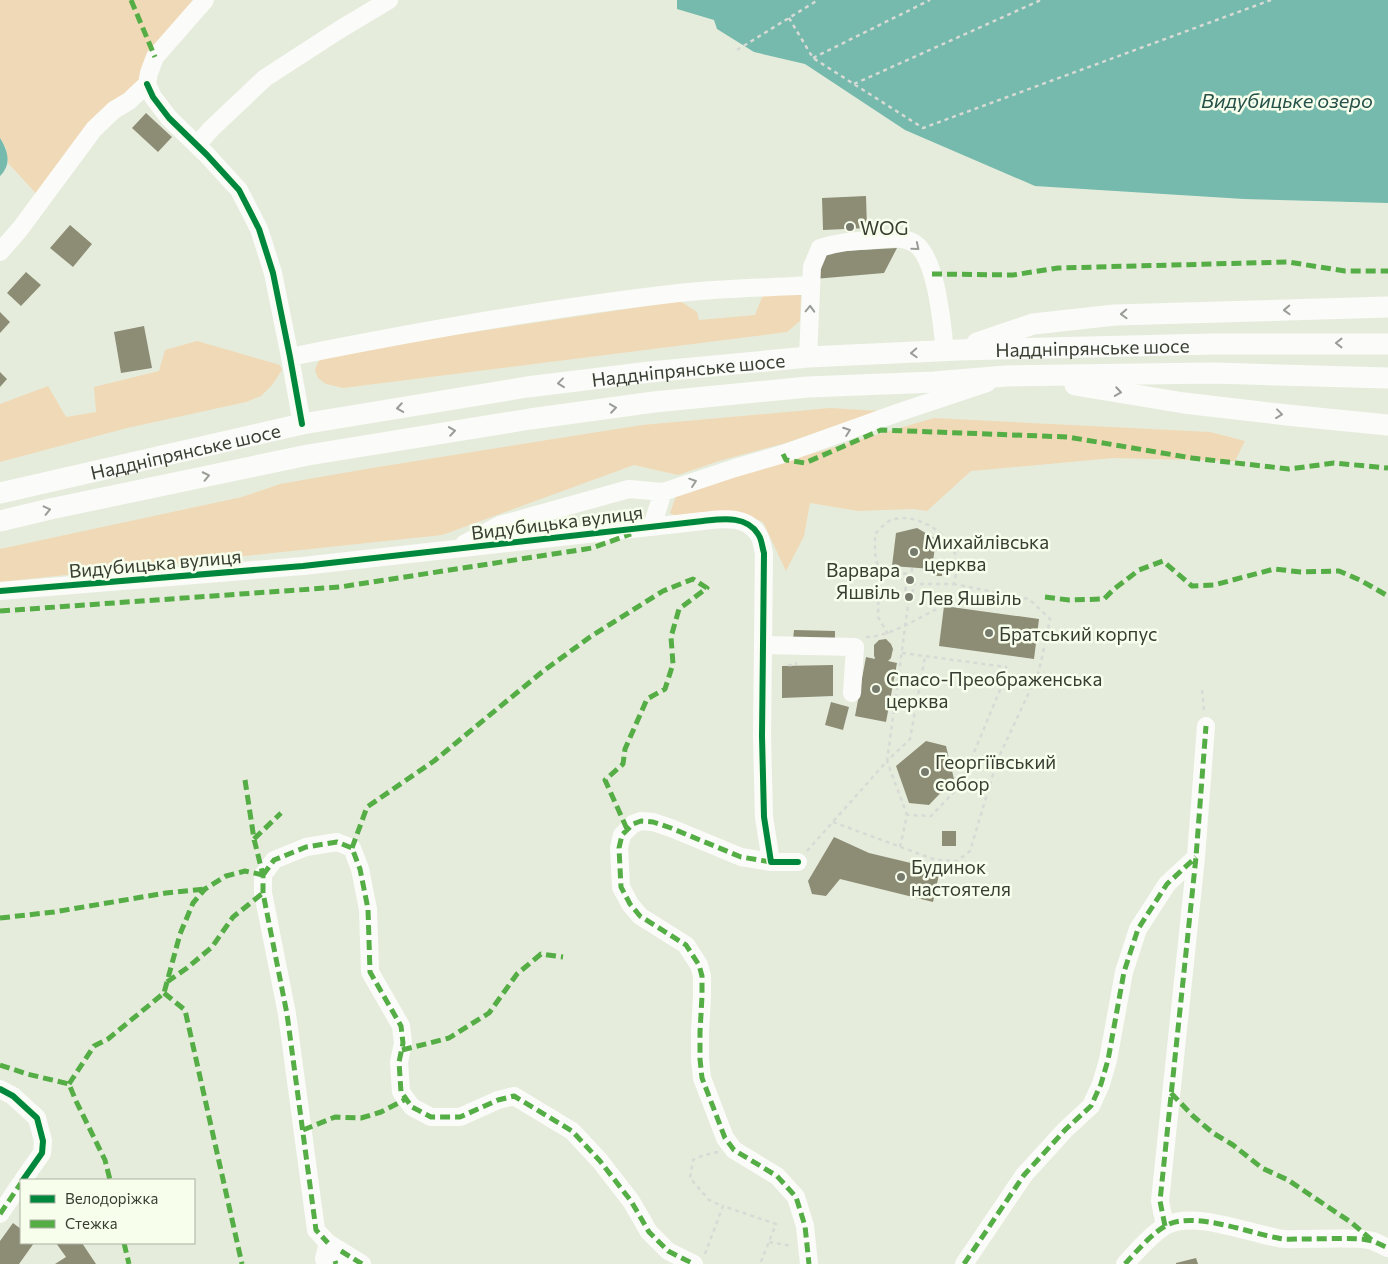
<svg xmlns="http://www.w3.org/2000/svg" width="1388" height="1264" viewBox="0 0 1388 1264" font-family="Commissioner,sans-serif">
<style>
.green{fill:#f0d9b6}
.water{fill:#75baac}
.building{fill:#8d8d76}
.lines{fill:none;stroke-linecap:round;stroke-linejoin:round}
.path{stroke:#d8dad5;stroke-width:2.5;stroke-dasharray:4 4;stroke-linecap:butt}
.minor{stroke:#fbfcfa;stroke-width:18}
.major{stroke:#fbfcfa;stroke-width:21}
.quiet{stroke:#55ad45;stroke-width:5;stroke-dasharray:10 5;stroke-linecap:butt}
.cycleway-casing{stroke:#f7feec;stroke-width:9}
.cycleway{stroke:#00873e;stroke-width:6}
.oneway{stroke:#9a9d96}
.poi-dot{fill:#767b6e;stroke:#f7feec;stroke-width:2}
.labels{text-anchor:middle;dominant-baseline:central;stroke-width:5;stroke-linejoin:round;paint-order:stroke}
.poi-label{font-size:19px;fill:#393e32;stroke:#f7feec;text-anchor:start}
.street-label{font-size:19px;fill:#393e32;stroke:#f7feec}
.water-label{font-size:20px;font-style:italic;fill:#26514b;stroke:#f7feec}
</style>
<rect width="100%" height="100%" fill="#e6ecdc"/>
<path class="green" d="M0,0H205L166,43L147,84L94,129L42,200L8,163L6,148L0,138Z
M798,290L801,295L800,321L787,332L343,388L326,384L318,378L315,370L318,362L326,356L379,346L680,301L697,312L699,320L755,315L762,297L770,293Z
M197,341L280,365L282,370L272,385L261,396L246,402L127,428L0,462V404L48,386L66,417L96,412L94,387L159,371L165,350Z
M830,408L879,411L789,442L719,461L678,475L634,465L442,535L0,582V549L242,497L280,484L372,468L642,425Z
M934,418L1210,432L1245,441L1235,461L1113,458L971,471L927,511L913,509L858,511L810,503L804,536L786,571L763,522L736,511L679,518L670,513L677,493Z"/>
<path class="water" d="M677,0H1388V203L1244,199L1035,186L905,130L805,64L754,52L717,29L714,20L677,9Z
M0,138C8,151 12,164 0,176Z"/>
<path class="building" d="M146,113L172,137L158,152L132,128Z
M866,196L867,228L823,230L822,198Z
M70,225L92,244L73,267L50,248Z
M897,248L884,273L814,279L826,252Z
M26,272L41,285L21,306L7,293Z
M0,312L10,322L0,333Z
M144,326L152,368L121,373L114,332Z
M0,372L7,379L0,387Z
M917,528L936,539L932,569L892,566L896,533Z
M934,567H942V576H934Z
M944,606L1039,619L1034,659L939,646Z
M794,630L835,631V641L793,640Z
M886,639L891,644L893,649L891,658L888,661L897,663L886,722L855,716L866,657L875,659L874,655V645L879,640Z
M833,665V696L782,698V666Z
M831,702L849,707L843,730L825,725Z
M926,741L946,746L954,779L929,805L909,803L896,766Z
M942,831H956V846H942Z
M834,837L869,853L940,870L933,902L840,879L826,896L812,894L808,881Z
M13,1223L21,1229V1243H34L19,1264H0V1241Z
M56,1243H82L96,1264H55L66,1257Z
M1196,1258L1198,1264H1176V1263Z"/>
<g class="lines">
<path class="path" d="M789,18L813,58L923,128L1271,0
M737,50L818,0
M813,58L930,0
M854,84L1041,0
M879,572L911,574
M909,598H912L914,579H911
M888,634L878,617L879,572L875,553V534C879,530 884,524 889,521C913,510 950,532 956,557C958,566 956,575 954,584H913
M866,637C889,637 916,619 937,609
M902,653L1006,667L1002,685L960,786L931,816L907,815
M788,665H796V662
M1202,690L1204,710
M833,822L936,860L957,861L970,851L997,761L1039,671L1050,619L1029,599L954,584
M900,847L907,815L887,761L910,739L925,657
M807,851L887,761L909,598H905L906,579H911L912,568
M718,1152L704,1155L693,1160L690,1178L709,1200L722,1206
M769,1242L792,1246
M705,1254L723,1206L776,1224L760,1264"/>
<path class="minor" d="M147,84L153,97L169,118L207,155L239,190L259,229L273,273L290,357L302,424
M197,145L211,129L265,78L339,30L389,0
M0,252L20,229L94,129L114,110L129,101L147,84L149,73L155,57L205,0
M290,357C419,331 548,308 679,293C722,288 767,288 811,285
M808,357L812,267L820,248C839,242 853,241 873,240C887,239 901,236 914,243C937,257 942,326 945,351
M652,526L663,492L735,468L783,454L900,412L987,383
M464,544L500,525L629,489L663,492
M0,591L303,566L703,521C722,519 746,515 758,534C762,539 762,547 764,553L762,736L764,817L771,862H798
M764,645L855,647L852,693
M771,862L741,857L671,828L653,822L641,821L633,824L622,835L619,848L621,887L630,904L640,916L686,945L699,965L702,976V996L700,1032V1059L702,1078L725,1138L734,1150L777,1176L796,1197L805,1226L809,1264
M0,1089L13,1096L37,1118L43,1141L42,1153L23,1180
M0,1214L21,1183
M1165,1226L1160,1201L1196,857L1206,726
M328,1243L316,1230L287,1014L263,893V875L274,860L306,847L337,842L352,848L360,869L368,909L370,972L401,1026L403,1043L399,1062L401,1092L412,1107L431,1117H460L498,1100L514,1096L572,1131L600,1161L631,1201L649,1232L668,1251L694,1264
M341,1251L335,1261L324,1259L328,1243L362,1264
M964,1264L1024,1175L1066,1129L1091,1106L1101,1084L1108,1060L1124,972L1138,929L1167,884L1196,857
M1125,1264C1136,1252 1152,1233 1167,1225C1194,1211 1249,1233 1278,1238C1286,1240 1294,1239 1301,1239C1321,1239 1342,1238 1362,1239L1373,1241L1388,1248"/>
<g class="major">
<path d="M977,343L1033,324L1115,315L1388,307"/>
<path d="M1075,385L1184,403L1287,415L1388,425"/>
<path id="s1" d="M0,493L302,424L527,387L650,372L808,357L958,350L1213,344H1388"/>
<path d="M0,521L50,509L308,455L530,419L654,402L808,387L934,382L1006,376L1212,373L1388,378"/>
</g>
<path class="quiet" d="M131,0L155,57
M932,274L1013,275L1058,268L1288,262L1345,271H1388
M783,454L786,460L805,463L881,430L1068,437L1192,458L1289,469L1334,463L1388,468
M1045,597L1069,600L1104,599L1114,589L1139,570L1163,561L1192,586L1214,585L1274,569L1301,572L1339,571L1360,580L1388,596
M0,611L340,587L592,548L631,534
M245,780L254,839L263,875V893L287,1014L316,1230L328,1243
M254,839L281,813
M352,848L367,807L434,761L542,672L590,637L663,591L693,579L707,588L679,609L671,637L673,664L665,689L647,699L625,749L623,764L605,780L627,829
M771,862L741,857L671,828L653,822L641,821L633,824L622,835L619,848L621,887L630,904L640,916L686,945L699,965L702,976V996L700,1032V1059L702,1078L725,1138L734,1150L777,1176L796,1197L805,1226L809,1264
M263,875L274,860L306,847L337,842L352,848L360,869L368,909L370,972L401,1026L403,1043L399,1062L401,1092L412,1107L431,1117H460L498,1100L514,1096L572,1131L600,1161L631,1201L649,1232L668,1251L694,1264
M0,918L54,912L166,893L205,889
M167,982L187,968L212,947L233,917L263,893
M164,993L185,1010L242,1264
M402,1050L449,1038L489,1013L517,974L541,954L563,957
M0,1065L27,1074L69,1084L76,1101L105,1160L110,1180
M69,1084L94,1046L108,1039L164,993L180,934L193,903L205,889L226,876L245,871L263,875
M1171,1093L1193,1116L1213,1133L1233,1145L1262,1168L1288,1180L1352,1223L1373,1241
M303,1130L335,1117L361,1118L381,1112L406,1099
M0,1214L21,1183
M1165,1226L1160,1201L1196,857L1206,726
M124,1243L129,1264
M341,1251L362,1264
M335,1261L336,1264
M964,1264L1024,1175L1066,1129L1091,1106L1101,1084L1108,1060L1124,972L1138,929L1167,884L1196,857
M1125,1264C1136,1252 1152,1233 1167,1225C1194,1211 1249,1233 1278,1238C1286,1240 1294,1239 1301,1239C1321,1239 1342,1238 1362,1239L1373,1241L1388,1248"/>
<g class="cycleway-casing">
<path id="cycleway" d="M147,84L153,97L169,118L207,155L239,190L259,229L273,273L290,357L302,424
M0,591L303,566L703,521C722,519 746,515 758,534C762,539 762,547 764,553L762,736L764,817L771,862H798
M0,1089L13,1096L37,1118L43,1141L42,1153L23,1180"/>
</g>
<use href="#cycleway" class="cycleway"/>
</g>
<defs><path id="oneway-chevron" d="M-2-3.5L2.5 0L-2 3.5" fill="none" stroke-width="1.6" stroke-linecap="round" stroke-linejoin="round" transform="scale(1.25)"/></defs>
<g class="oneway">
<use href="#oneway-chevron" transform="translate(916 247) rotate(39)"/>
<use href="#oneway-chevron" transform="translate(810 309) rotate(-88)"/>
<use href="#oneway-chevron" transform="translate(1287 310) rotate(178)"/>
<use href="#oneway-chevron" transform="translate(1124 314) rotate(178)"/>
<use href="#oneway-chevron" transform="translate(1339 343) rotate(-180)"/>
<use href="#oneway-chevron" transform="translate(914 353) rotate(177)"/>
<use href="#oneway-chevron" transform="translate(561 383) rotate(173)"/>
<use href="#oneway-chevron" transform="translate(1118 392) rotate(9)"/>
<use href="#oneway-chevron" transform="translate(400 408) rotate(171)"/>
<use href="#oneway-chevron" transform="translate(613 408) rotate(-8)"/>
<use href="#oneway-chevron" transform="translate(1279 414) rotate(7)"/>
<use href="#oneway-chevron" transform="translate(452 431) rotate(-9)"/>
<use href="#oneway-chevron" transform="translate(847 431) rotate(-20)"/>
<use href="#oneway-chevron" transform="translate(206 476) rotate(-12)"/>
<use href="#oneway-chevron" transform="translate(693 482) rotate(-19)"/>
<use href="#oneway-chevron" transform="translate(47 510) rotate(-13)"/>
</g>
<g class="poi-dot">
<circle cx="850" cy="227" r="5"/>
<circle cx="914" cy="552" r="5"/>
<circle cx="910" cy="580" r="5"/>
<circle cx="909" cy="597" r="5"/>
<circle cx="989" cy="633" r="5"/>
<circle cx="876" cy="689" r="5"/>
<circle cx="925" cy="772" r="5"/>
<circle cx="901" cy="877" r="5"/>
</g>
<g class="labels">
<g class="poi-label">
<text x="860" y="227">WOG</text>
<text x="924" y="541">Михайлівська<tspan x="924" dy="22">церква</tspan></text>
<text x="900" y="569" text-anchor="end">Варвара<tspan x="900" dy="22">Яшвіль</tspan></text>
<text x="919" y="597">Лев Яшвіль</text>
<text x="999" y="633">Братський корпус</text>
<text x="886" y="678">Спасо-Преображенська<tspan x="886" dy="22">церква</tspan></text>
<text x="935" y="761">Георгіївський<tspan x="935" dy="22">собор</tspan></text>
<text x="911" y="866">Будинок<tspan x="911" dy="22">настоятеля</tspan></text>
</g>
<g class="street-label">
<text stroke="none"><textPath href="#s1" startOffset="1105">Наддніпрянське шосе</textPath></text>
<text stroke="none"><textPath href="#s1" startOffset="700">Наддніпрянське шосе</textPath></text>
<text stroke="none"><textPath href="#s1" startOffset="190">Наддніпрянське шосе</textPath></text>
<text transform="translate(557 522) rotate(-7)">Видубицька вулиця</text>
<text transform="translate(155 563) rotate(-5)">Видубицька вулиця</text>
</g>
<g class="water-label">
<text x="1287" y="100">Видубицьке озеро</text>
</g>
</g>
<rect x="20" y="1179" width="175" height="65" fill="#f7feec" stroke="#abb1a2"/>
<rect x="30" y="1195" width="25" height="8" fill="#00873e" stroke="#abb1a2"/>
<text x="65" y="1204" font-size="15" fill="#393e32">Велодоріжка</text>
<rect x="30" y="1220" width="25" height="8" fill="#55ad45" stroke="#abb1a2"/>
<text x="65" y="1229" font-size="15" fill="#393e32">Стежка</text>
</svg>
